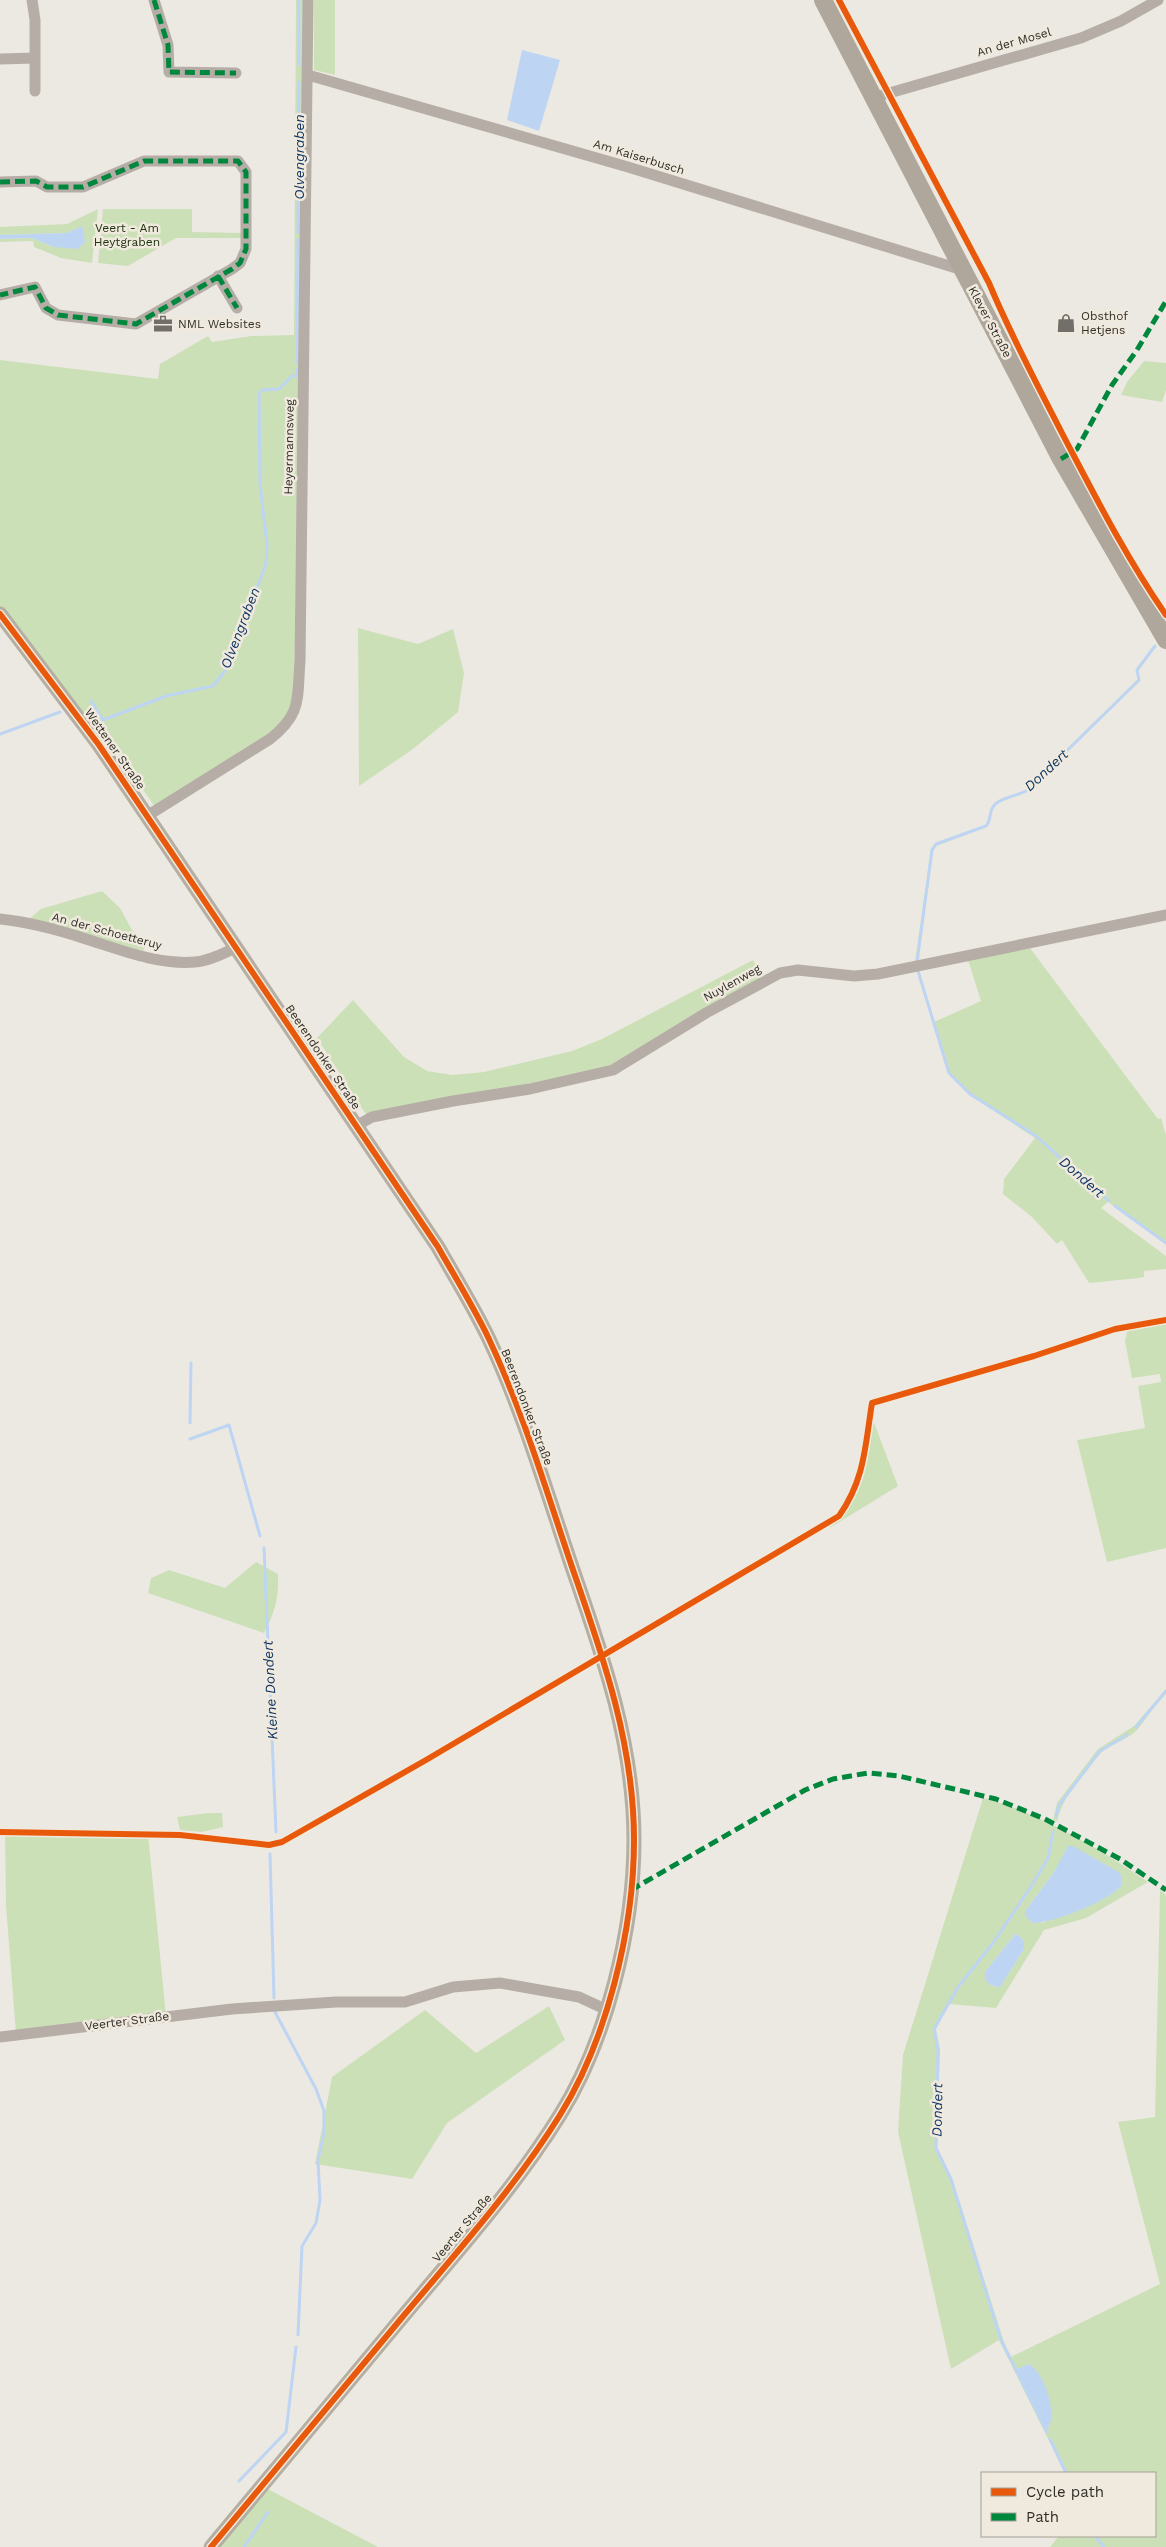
<svg xmlns="http://www.w3.org/2000/svg" width="1166" height="2547" viewBox="0 0 1166 2547" font-family="'Work Sans',sans-serif">
<style>
.green{fill:#cce0b8;fill-rule:evenodd}
.water{fill:#bdd5f3}
.lines{fill:none;stroke-linecap:round;stroke-linejoin:round}
.stream{stroke:#bdd5f3;stroke-width:3}
.street{stroke:#b6aea6;stroke-width:11}
.secondary{stroke:#b5aea2;stroke-width:15}
.primary{stroke:#afa79c;stroke-width:18}
.quiet{stroke:#00873e;stroke-width:5;stroke-dasharray:10 5;stroke-linecap:butt}
.cycleway-casing{stroke:#f0eade;stroke-width:9}
.cycleway{stroke:#e8590c;stroke-width:6}
.labels{text-anchor:middle;dominant-baseline:central;stroke-width:5;stroke-linejoin:round;paint-order:stroke}
.street-label{font-size:12px;fill:#312e29;stroke:#f0eade}
.park-label{font-size:12px;fill:#213411;stroke:#f0eade}
.poi-label{font-size:12px;fill:#312e29;stroke:#f0eade;text-anchor:start}
.water-label{font-size:14px;font-style:italic;fill:#0f3664;stroke:#f0eade}
</style>
<rect width="100%" height="100%" fill="#ece9e2"/>
<path class="green" d="M296,0H304L294,702L290,714L269,736L155,807L106,736L71,713L0,621V360L158,379L160,364L208,336L212,342L251,336L294,335Z
M314,0H335V75L314,70Z
M98,209L92,263L61,258L34,247L33,241L0,242V239L32,238L54,247L81,227L67,233L0,235V227L67,224Z
M103,209H192V232L243,233V238H176L128,266L98,263Z
M1144,361L1166,363V390L1162,402L1121,395L1127,382Z
M358,628L418,644L453,629L464,673L458,712L413,749L359,786Z
M1155,644L1156,646L1138,670L1140,681L1026,792C1018,797 998,800 993,808C990,814 991,821 986,827L936,846L933,851L918,962H915L931,849L935,844L985,826C990,820 988,813 992,806C995,801 1018,795 1025,790L1138,679L1136,669Z
M102,891L120,908L132,930L147,944L143,951L29,919L41,909Z
M1030,948L1158,1119L1161,1118L1166,1135V1244L1108,1202L1101,1208L1166,1256V1269L1144,1271V1277L1139,1278L1089,1283L1062,1240L1057,1244L1032,1217L1003,1194L1004,1179L1035,1138L970,1095L948,1073L918,971L934,1022L981,1001L968,960Z
M753,960L762,977L612,1066L592,1073L367,1116L317,1038L353,1000L404,1057L427,1071L452,1075L484,1072L572,1051L602,1039Z
M1166,1324V1548L1107,1562L1077,1440L1145,1428L1138,1386L1161,1382L1160,1374L1132,1378L1125,1341L1128,1328Z
M873,1420L898,1486L828,1529C867,1495 866,1469 873,1420Z
M256,1562L278,1574C279,1597 275,1613 264,1633L148,1593L151,1578L169,1570L225,1588Z
M1166,1689V1694C1154,1706 1147,1718 1137,1730C1126,1741 1112,1743 1101,1753C1083,1771 1063,1797 1057,1821L1053,1820L1057,1803L1098,1749L1134,1726Z
M983,1798C1038,1812 1102,1850 1148,1882L1086,1918L1044,1930L996,2008L949,2004L936,2029L940,2050L937,2148L958,2197L1004,2342L1011,2357L1160,2284L1118,2122L1155,2117L1160,1890L1166,1895V2547H1050L1059,2536H1155V2473H1065L999,2340L951,2369L898,2132L903,2055ZM1054,1872L1122,1879L1118,1889L1042,1923L1026,1910ZM1016,1933L1024,1941V1949L1000,1987C989,1987 986,1982 985,1972Z
M208,1813H222L223,1827L202,1832L180,1830L177,1817Z
M5,1832L148,1834L166,2016L16,2034L6,1906Z
M549,2006L565,2040L447,2123L412,2179L315,2164L332,2077L425,2010L476,2053Z
M262,2486L378,2547H207Z"/>
<path class="water" d="M522,50L560,60L539,131L507,120Z
M82,226L85,242L78,249L54,247L32,238L0,239V235L67,233Z
M1068,1846H1073L1120,1873L1122,1879L1121,1886C1109,1901 1051,1924 1032,1923L1025,1915L1026,1910L1054,1872Z
M1016,1933L1024,1941V1949L1000,1987C990,1987 984,1982 985,1972Z
M1029,2364C1044,2372 1059,2416 1047,2429L1017,2369Z"/>
<g class="lines">
<path class="stream" d="M299,65V0
M298,233L299,82
M297,363L298,239
M91,701L103,720L166,696L213,686L225,671L237,629L256,591L266,563L267,544L260,484L259,393L262,390L279,389L292,376H297V369
M0,734L60,712
M917,962L932,850L936,844L986,826C991,821 989,813 993,807C998,798 1017,796 1026,791L1139,680L1137,670L1155,646
M918,971L949,1073L970,1094L1036,1136L1109,1201
M1115,1206L1166,1243
M190,1423L191,1363
M190,1439L229,1425L260,1536
M264,1548L276,1832
M1136,1727L1166,1691
M1056,1816L1059,1805L1100,1751L1127,1735
M270,1854L274,1998
M275,2012L316,2089L324,2111V2133L318,2160L320,2200L316,2223L302,2246L298,2335
M1047,2432L1001,2340L951,2179L936,2148L938,2049L934,2029L958,1987L993,1943L1032,1885L1048,1858L1053,1832
M1050,2439L1066,2473
M239,2481L286,2432L296,2347
M1095,2536L1104,2547
M244,2547L268,2512"/>
<path class="street" d="M32,0L35,20V91
M154,0L168,45L169,72L236,73
M0,59L35,58
M308,75L628,167L956,268L961,266
M872,98L1081,38L1121,21L1158,0
M0,182L36,181L47,187H83L144,161H238L246,172V249L240,263L232,269L136,324L58,315L46,308L35,287L0,295
M218,276L237,308
M147,816L270,739C302,714 297,699 300,661L308,0
M0,919C28,922 59,930 86,939C121,950 158,965 195,962C209,961 222,954 235,948
M356,1126L372,1117L453,1101L530,1089L613,1070L706,1013L780,973L798,970L854,976L878,974L1166,915
M0,2037L232,2009L336,2002H405L453,1987L500,1983L579,1997L607,2010"/>
<path class="secondary" d="M0,614L99,745L438,1247C455,1277 473,1306 488,1337C523,1411 546,1490 572,1567C603,1656 634,1744 634,1840C634,1928 607,2040 560,2115C514,2189 456,2253 400,2320C337,2395 274,2471 211,2547"/>
<path class="primary" d="M823,0L1061,459L1166,640"/>
<path class="quiet" d="M154,0L168,45L169,72L236,73
M0,182L36,181L47,187H83L144,161H238L246,172V249L240,263L232,269L136,324L58,315L46,308L35,287L0,295
M218,276L237,308
M1061,459L1077,449L1112,385L1137,350L1166,301
M631,1890L805,1790L833,1779L868,1773L899,1776L996,1799L1045,1819L1120,1859L1166,1890"/>
<g class="cycleway-casing">
<path id="cycleway" d="M839,0L989,283C1011,336 1038,386 1064,437C1096,498 1127,559 1166,615
M0,614L99,745L438,1247C455,1277 473,1306 488,1337C523,1411 546,1490 572,1567C603,1656 634,1744 634,1840C634,1928 607,2040 560,2115C514,2189 456,2253 400,2320C337,2395 274,2471 211,2547
M0,1832L180,1835L269,1845L282,1842L426,1760L839,1516C865,1479 865,1446 872,1403L1034,1356L1115,1329L1166,1320"/>
</g>
<use href="#cycleway" class="cycleway"/>
</g>
<defs>
<g id="shop-bare" transform="scale(1.5)"><path d="M-5-2.5h2.3a2.7 3.5 0 0 1 5.4 0H5L5.5 6h-11ZM-1.5-2.5h3a1.5 2.3 0 0 0-3 0Z" fill="#726f6a" stroke="#f0eade" stroke-width="2.5" paint-order="stroke"/></g>
<g id="office-bare" transform="scale(1.5)"><path d="M-6-3h4V-5.5h4V-3h4V5H-6ZM-1-4.5V-3h2v-1.5ZM-6 0V1H6V0Z" fill="#726f6a" stroke="#f0eade" stroke-width="2.5" paint-order="stroke"/></g>
</defs>
<g fill-rule="evenodd">
<use href="#shop-bare" x="1066" y="323"/>
<use href="#office-bare" x="163" y="324"/>
</g>
<g class="labels">
<g class="street-label">
<text transform="translate(1014 42) rotate(-16)">An der Mosel</text>
<text transform="translate(639 157) rotate(17)">Am Kaiserbusch</text>
<text transform="translate(990 322) rotate(62)">Klever Straße</text>
<text transform="translate(289 447) rotate(-89)">Heyermannsweg</text>
<text transform="translate(115 749) rotate(55)">Wettener Straße</text>
<text transform="translate(107 931) rotate(15)">An der Schoetteruy</text>
<text transform="translate(732 983) rotate(-29)">Nuylenweg</text>
<text transform="translate(323 1057) rotate(56)">Beerendonker Straße</text>
<text transform="translate(527 1407) rotate(69)">Beerendonker Straße</text>
<text transform="translate(127 2021) rotate(-7)">Veerter Straße</text>
<text transform="translate(462 2228) rotate(-50)">Veerter Straße</text>
</g>
<g class="park-label">
<text x="127" y="228">Veert - Am<tspan x="127" dy="14">Heytgraben</tspan></text>
</g>
<g class="poi-label">
<text x="1081" y="316">Obsthof<tspan x="1081" dy="14">Hetjens</tspan></text>
<text x="178" y="324">NML Websites</text>
</g>
<g class="water-label">
<text transform="translate(299 157) rotate(-90)">Olvengraben</text>
<text transform="translate(240 628) rotate(-69)">Olvengraben</text>
<text transform="translate(1046 770) rotate(-43)">Dondert</text>
<text transform="translate(1082 1177) rotate(41)">Dondert</text>
<text transform="translate(270 1690) rotate(-93)">Kleine Dondert</text>
<text transform="translate(937 2110) rotate(-89)">Dondert</text>
</g>
</g>
<rect x="981" y="2472" width="175" height="65" fill="#f0eade" stroke="#a49f96"/>
<rect x="991" y="2488" width="25" height="8" fill="#e8590c" stroke="#a49f96"/>
<text x="1026" y="2497" font-size="15" fill="#312e29">Cycle path</text>
<rect x="991" y="2513" width="25" height="8" fill="#00873e" stroke="#a49f96"/>
<text x="1026" y="2522" font-size="15" fill="#312e29">Path</text>
</svg>
